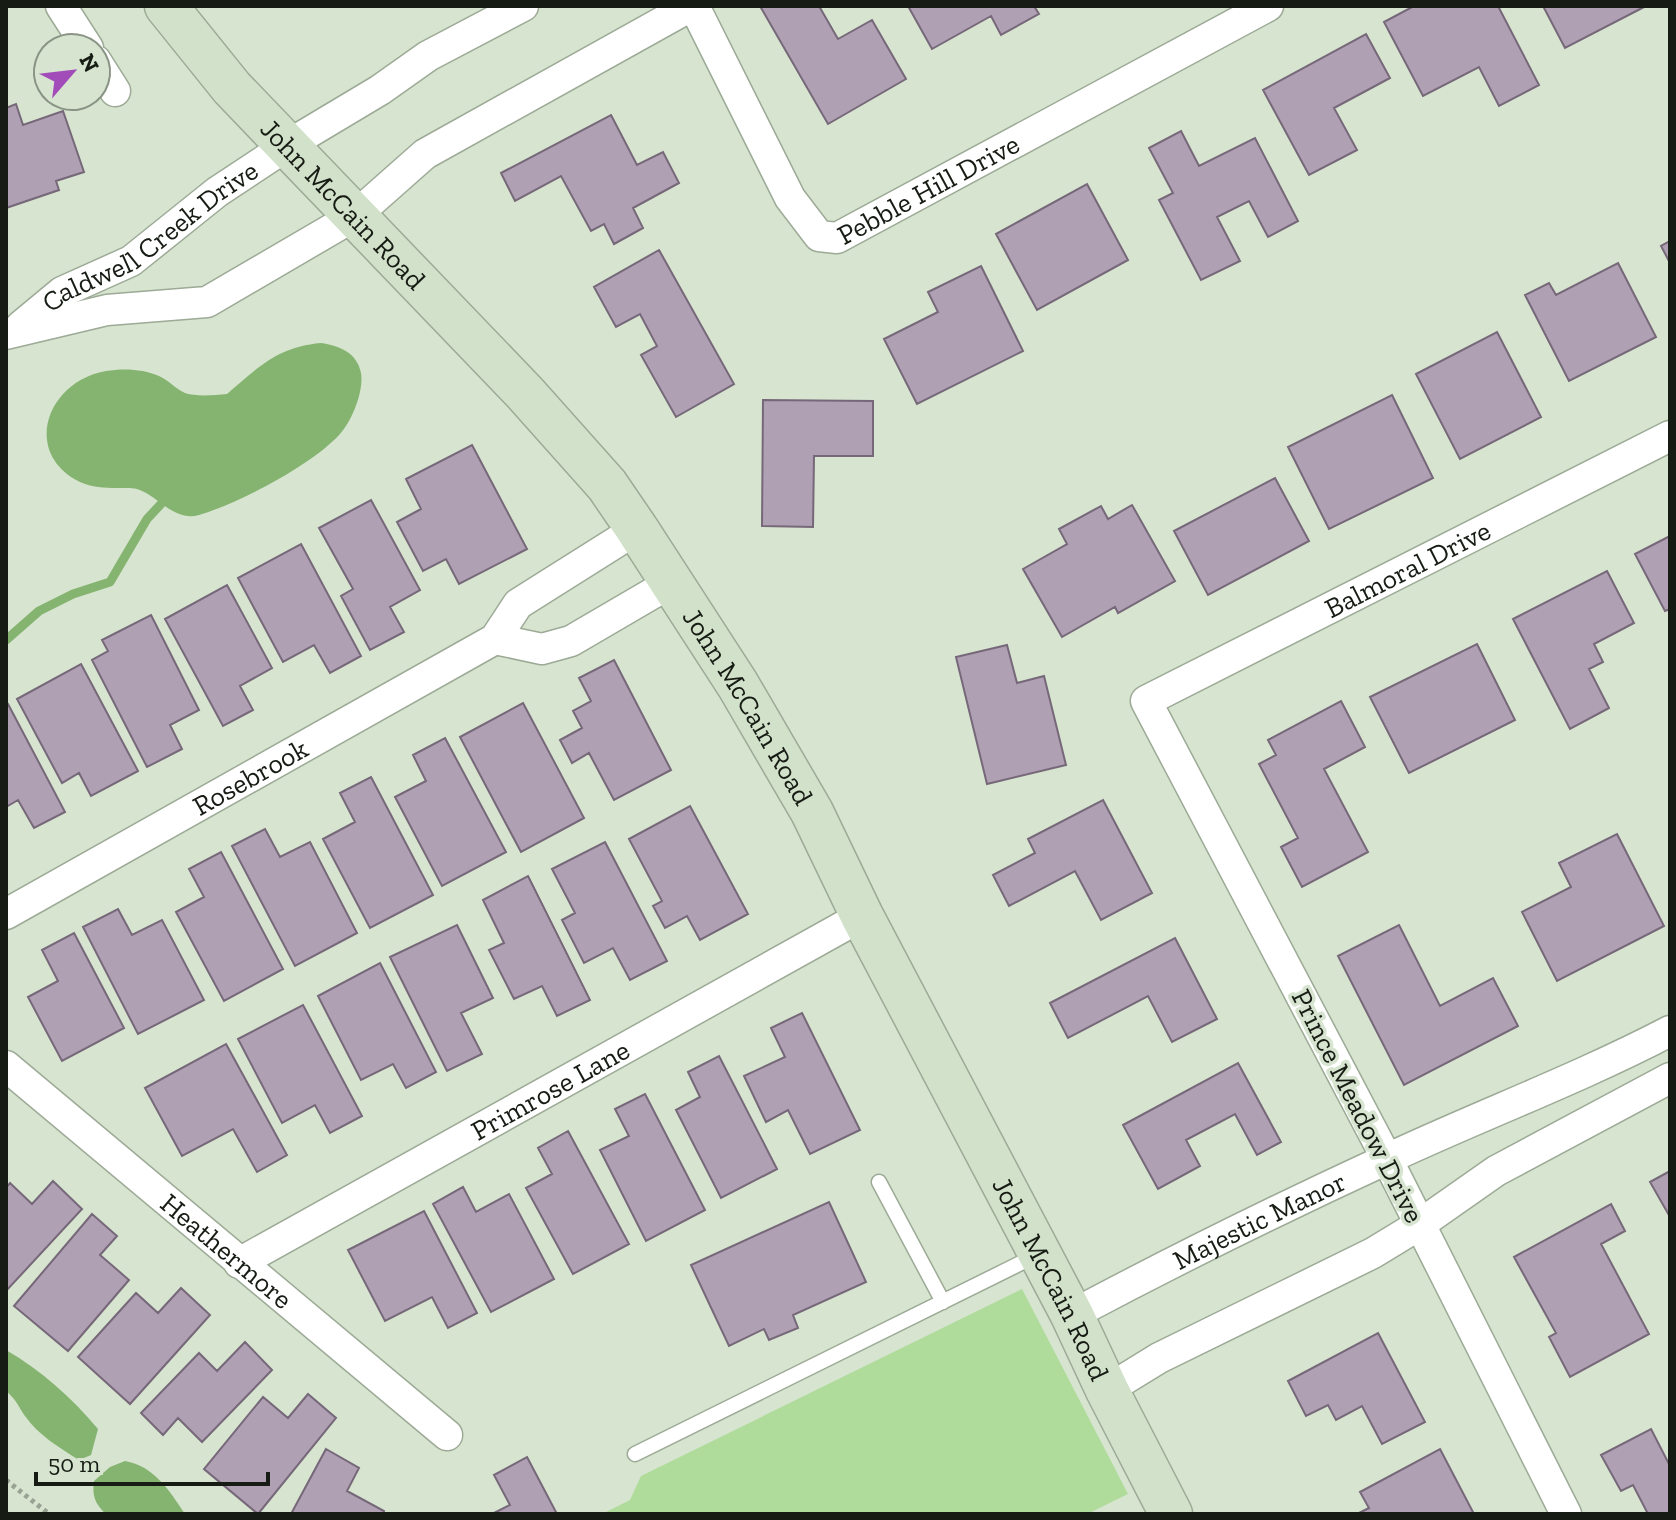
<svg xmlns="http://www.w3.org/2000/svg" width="1676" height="1520" viewBox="0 0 1676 1520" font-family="'Zilla Slab',serif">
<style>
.green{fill:#afdc9b}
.water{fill:#85b370}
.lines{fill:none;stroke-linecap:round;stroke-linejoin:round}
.stream{stroke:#85b370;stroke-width:9}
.building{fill:#afa0b3;stroke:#766879;stroke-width:2}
.service-casing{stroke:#9caa96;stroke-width:17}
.minor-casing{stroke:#9caa96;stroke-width:33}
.secondary-casing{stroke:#9caa96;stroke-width:45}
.path{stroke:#98a393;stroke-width:5;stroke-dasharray:4 4;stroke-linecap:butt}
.service{stroke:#fff;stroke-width:14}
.minor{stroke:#fff;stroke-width:30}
.secondary{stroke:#d2e1ca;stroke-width:42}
.labels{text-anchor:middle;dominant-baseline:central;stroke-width:7;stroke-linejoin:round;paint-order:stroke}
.street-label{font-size:28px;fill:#161b13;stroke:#d6e4d0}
</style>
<rect width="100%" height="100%" fill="#d6e4d0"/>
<path class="green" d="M1022,1289L1128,1494L1087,1514H602L630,1500L641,1476Z"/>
<path class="water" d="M321,343C339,346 357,352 361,373C364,391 352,421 340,434C312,465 239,503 199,515C170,523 154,487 128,488C112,488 95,489 80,482C21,453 47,381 106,371C123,368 144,369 159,376C168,380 176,389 185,393C197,397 214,395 227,394C259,367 277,347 321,343Z
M6,1350C42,1371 71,1397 98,1429L91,1455L79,1460C60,1448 38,1435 25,1416C18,1406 16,1399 6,1391Z
M125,1461C154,1466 169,1490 185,1514H106C95,1504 92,1496 94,1481L110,1467Z"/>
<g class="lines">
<path class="stream" d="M6,640L39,611L73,594L110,582L147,519L161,504"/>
</g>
<path class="building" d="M760,6H819L838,39L872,20L906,79L828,124Z
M908,6H1034L1039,14L1001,35L991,16L932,49Z
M1414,6H1498L1539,85L1499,106L1479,67L1423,96L1384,22Z
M1543,6H1646L1565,48Z
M1366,34L1390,78L1334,108L1357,150L1309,175L1263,90Z
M16,104L23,125L63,111L84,172L56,181L59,190L6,208V108Z
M611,115L637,165L663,152L679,183L633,208L643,228L614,244L604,224L591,231L561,176L515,201L501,173Z
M1181,131L1199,166L1255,138L1298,221L1268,237L1249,201L1217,217L1240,261L1201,280L1159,200L1173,193L1149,148Z
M1087,184L1128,260L1037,310L996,234Z
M1670,241V263L1661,246Z
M659,250L734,384L676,417L641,355L657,346L640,314L616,327L594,287Z
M1618,263L1656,337L1569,381L1525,295L1549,283L1556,295Z
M981,266L1023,351L917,404L884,339L938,312L928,292Z
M1497,332L1541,417L1460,459L1416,374Z
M1392,395L1433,478L1329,529L1288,447Z
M763,400L873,401V456H814L813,527L762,526Z
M472,445L527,549L459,584L446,559L423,571L397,522L421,509L406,479Z
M1275,478L1309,541L1208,595L1174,531Z
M371,500L420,590L390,607L404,632L370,650L341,596L353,589L319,528Z
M1132,505L1175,581L1118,613L1115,607L1062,637L1023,569L1067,544L1059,529L1101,506L1108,519Z
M1670,536V609L1665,611L1635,554Z
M301,544L361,656L330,673L314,645L283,662L238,578Z
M1607,571L1634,623L1594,644L1603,662L1589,669L1609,708L1570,729L1513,619Z
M227,585L272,668L240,686L253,710L223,726L165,619Z
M151,615L199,710L170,725L182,749L147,767L92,660L108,651L102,640Z
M1477,644L1515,720L1409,773L1370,697Z
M1007,645L1017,683L1044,676L1066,765L987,784L956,657Z
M614,660L671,770L614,800L589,753L572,763L560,740L582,728L573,711L591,701L579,678Z
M81,664L138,771L91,796L79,773L62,783L17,699Z
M1341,701L1365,747L1324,769L1368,852L1302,887L1281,847L1298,838L1259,764L1276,755L1268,740Z
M523,703L584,818L521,852L460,737Z
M8,704L65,812L34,828L18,800L6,807V705Z
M445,738L506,852L442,886L395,797L426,781L413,755Z
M371,777L433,895L370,928L323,839L355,822L340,793Z
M1103,800L1152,893L1101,920L1075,871L1009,906L993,875L1035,853L1028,839Z
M690,806L748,914L700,940L687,916L665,928L653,906L662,901L629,839Z
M265,829L280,857L310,842L357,933L295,966L232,846Z
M1617,834L1664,926L1557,981L1522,912L1571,887L1559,863Z
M605,842L667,961L630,980L613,948L584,963L562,920L575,913L552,869Z
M221,852L283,969L224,1001L176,912L204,897L189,869Z
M528,876L590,1000L557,1016L542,986L514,999L489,950L504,943L483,900Z
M118,909L132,935L162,920L204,1000L138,1034L83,927Z
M457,925L493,998L461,1013L482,1054L447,1071L390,957Z
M1399,925L1440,1006L1493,978L1518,1026L1404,1085L1338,956Z
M74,933L124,1028L62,1061L28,997L58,981L42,950Z
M1175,938L1217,1019L1172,1042L1148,996L1068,1038L1050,1003Z
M380,963L436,1072L406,1088L393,1064L361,1080L318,996Z
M303,1005L362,1116L330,1133L315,1105L282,1123L238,1039Z
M802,1013L860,1130L810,1154L788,1110L766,1122L744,1076L785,1057L771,1028Z
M226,1044L287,1155L257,1172L233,1129L182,1156L145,1088Z
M719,1056L777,1169L721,1198L676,1110L700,1097L688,1072Z
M1238,1063L1281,1142L1257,1155L1235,1114L1186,1140L1200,1166L1158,1189L1123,1125Z
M645,1094L705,1210L646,1241L600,1150L629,1136L615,1109Z
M568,1131L629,1244L573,1274L526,1188L552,1174L538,1148Z
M1670,1171V1217L1650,1182Z
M53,1181L82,1209L6,1291V1188L10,1183L32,1204Z
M463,1187L476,1212L509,1194L554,1279L491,1312L433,1204Z
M829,1202L866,1282L793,1315L798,1328L769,1340L764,1329L729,1346L691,1265Z
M1611,1204L1625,1231L1601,1244L1649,1334L1570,1377L1549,1337L1556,1333L1514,1257Z
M424,1211L477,1313L448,1328L432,1297L385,1321L348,1250Z
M92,1214L117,1236L100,1255L129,1280L68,1351L14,1306Z
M181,1288L210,1315L130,1404L78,1357L136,1293L158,1313Z
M1378,1333L1425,1422L1382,1444L1362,1406L1336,1420L1328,1405L1306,1416L1288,1381Z
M245,1342L272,1370L202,1442L178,1418L163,1435L141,1413L199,1353L217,1371Z
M308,1394L336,1418L258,1514L204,1469L263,1397L288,1418Z
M1651,1429L1670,1466V1514H1648L1633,1485L1621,1491L1601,1455Z
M326,1449L359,1468L347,1491L384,1511L383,1514H291Z
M1440,1449L1474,1514H1357L1369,1508L1360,1492Z
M527,1457L557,1514H492L510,1505L494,1475Z"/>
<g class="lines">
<g class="service-casing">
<path id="service" d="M879,1182L943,1302
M635,1454L1035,1256"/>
</g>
<g class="minor-casing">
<g id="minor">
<path d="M61,6L88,48"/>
<path id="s1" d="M694,6L790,198L819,236L837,238L1268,6"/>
<path d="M96,61L115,91"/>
<path id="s2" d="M21,326L62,292L131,261L217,192L288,145L380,90L428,56L523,6"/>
<path d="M6,334L107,310L207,302L356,215L425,154L691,6"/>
<path d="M495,639L542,649L571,641L672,582"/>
<path id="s3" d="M6,914L495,639L518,604L637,529"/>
<path id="s4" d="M6,1066L447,1435"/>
<path id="s5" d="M239,1263L862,916"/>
<path id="s6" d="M1072,1315C1175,1260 1281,1208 1387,1159C1481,1115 1578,1079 1670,1031"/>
<path d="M1107,1390L1159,1358L1373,1253L1419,1225L1496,1171L1670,1078"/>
<path id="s7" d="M1566,1514L1387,1159L1146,701L1670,436"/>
</g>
</g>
<g class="secondary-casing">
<g id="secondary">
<path id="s8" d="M166,6L232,88L525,393L607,485L637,529L738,685L812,812L862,916L1072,1315L1107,1390L1171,1514"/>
</g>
</g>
<path class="path" d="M6,1480L49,1514"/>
<use href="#service" class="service"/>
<use href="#minor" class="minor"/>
<use href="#secondary" class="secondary"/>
</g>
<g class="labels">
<g class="street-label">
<text stroke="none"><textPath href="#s1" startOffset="384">Pebble Hill Drive</textPath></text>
<text stroke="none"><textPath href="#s8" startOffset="266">John McCain Road</textPath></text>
<text stroke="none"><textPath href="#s2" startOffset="158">Caldwell Creek Drive</textPath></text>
<text stroke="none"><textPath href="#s7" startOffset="1208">Balmoral Drive</textPath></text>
<text stroke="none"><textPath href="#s8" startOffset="914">John McCain Road</textPath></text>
<text stroke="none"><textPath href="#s3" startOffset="280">Rosebrook</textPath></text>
<text stroke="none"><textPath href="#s5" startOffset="356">Primrose Lane</textPath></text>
<text transform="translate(1358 1106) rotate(63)">Prince Meadow Drive</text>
<text stroke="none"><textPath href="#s6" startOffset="210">Majestic Manor</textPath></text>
<text stroke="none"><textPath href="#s4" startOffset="288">Heathermore</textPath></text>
<text stroke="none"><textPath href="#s8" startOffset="1562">John McCain Road</textPath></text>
</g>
</g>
<rect width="1676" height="1520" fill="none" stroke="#161b13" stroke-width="16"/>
<g transform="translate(72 72) rotate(62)"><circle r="38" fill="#d6e4d0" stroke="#899484" stroke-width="2"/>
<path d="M0-6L14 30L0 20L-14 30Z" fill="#a24cb9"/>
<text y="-12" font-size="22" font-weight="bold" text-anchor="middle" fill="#161b13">N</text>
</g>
<path d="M36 1472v12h232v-12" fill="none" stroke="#161b13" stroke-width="4"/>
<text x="48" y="1472" font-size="24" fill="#161b13" stroke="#d6e4d0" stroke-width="6" paint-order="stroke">50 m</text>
</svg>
